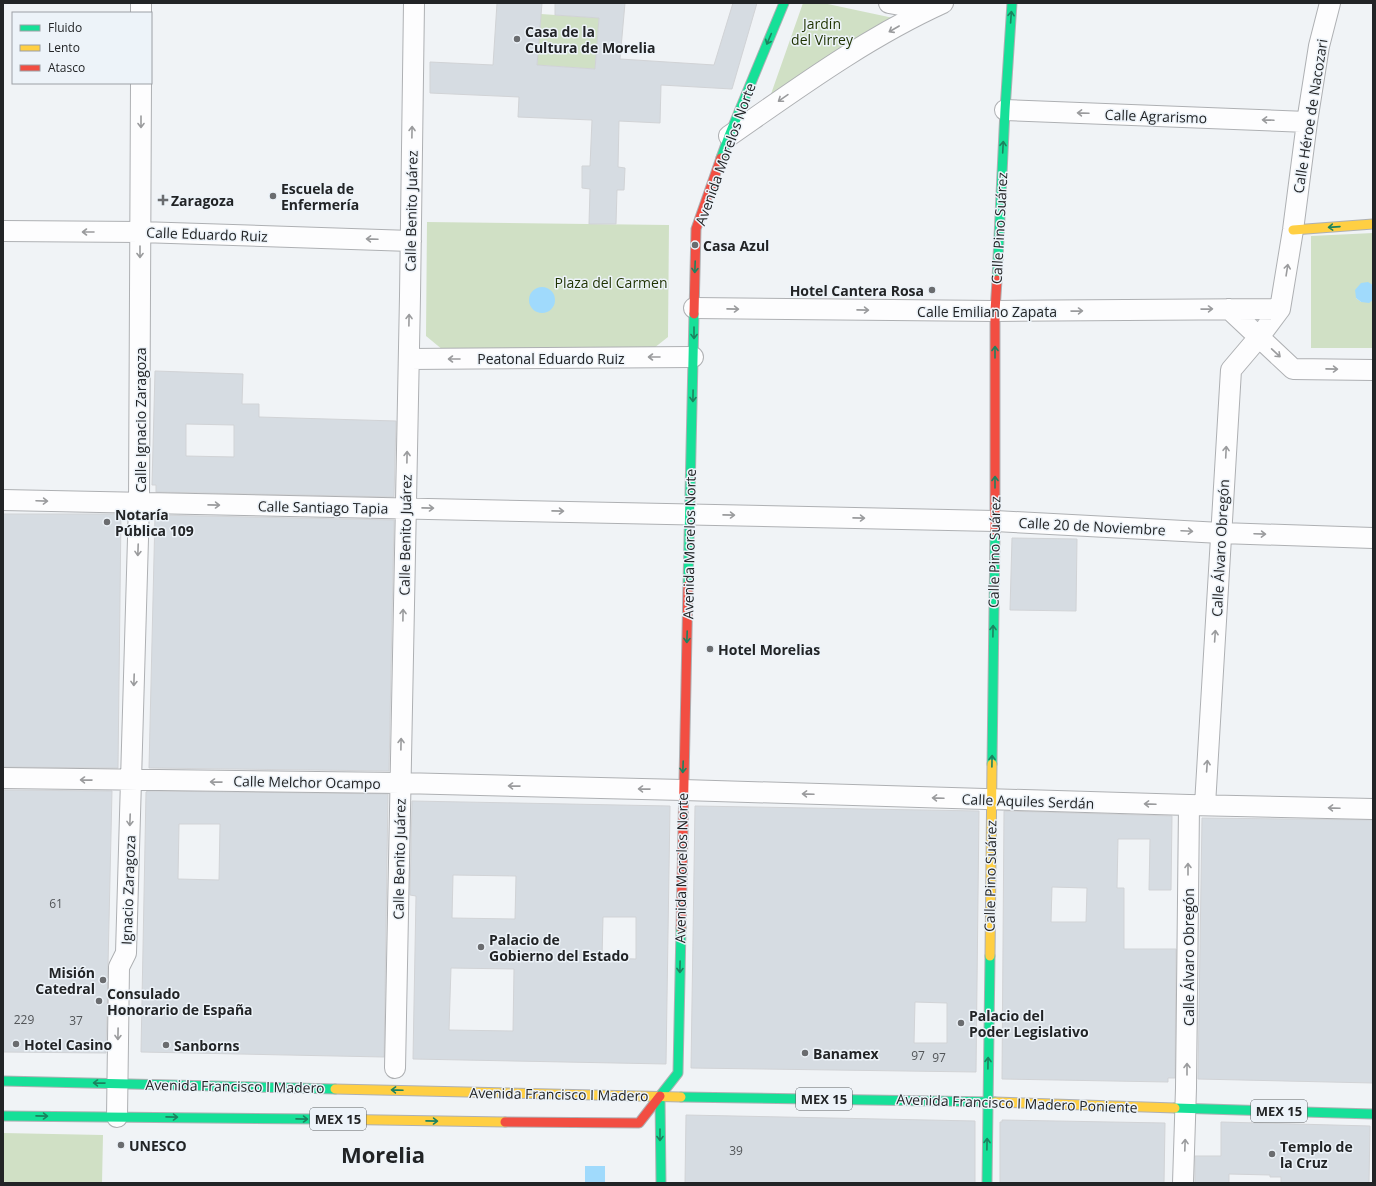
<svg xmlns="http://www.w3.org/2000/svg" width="1376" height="1186" viewBox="0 0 1376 1186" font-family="'Open Sans',sans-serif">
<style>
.green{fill:#d0e0c5}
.water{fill:#a0dafc}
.building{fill:#d6dce2;stroke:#d1d3d6;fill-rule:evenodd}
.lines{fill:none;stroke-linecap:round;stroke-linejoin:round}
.street-casing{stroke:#aeb0b3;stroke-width:22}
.fast-casing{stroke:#aeb0b3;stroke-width:11}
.slow-casing{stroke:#aeb0b3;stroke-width:11}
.jam-casing{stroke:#aeb0b3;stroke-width:11}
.street{stroke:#fdfdfe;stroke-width:20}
.fast{stroke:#16e098;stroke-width:9}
.slow{stroke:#ffcf43;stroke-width:9}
.jam{stroke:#f24e42;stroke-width:9}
.oneway{stroke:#1c825f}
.oneway2{stroke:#9a9b9d}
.poi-dot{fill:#6a6c6f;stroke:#edf3f9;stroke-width:1.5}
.labels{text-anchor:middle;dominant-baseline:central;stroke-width:3;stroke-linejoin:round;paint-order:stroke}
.number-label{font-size:12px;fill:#525558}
.shield{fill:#edf3f9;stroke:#5f6265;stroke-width:1}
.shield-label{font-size:13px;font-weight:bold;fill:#222426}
.park-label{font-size:14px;fill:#1e3200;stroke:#edf3f9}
.poi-label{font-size:14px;font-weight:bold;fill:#222426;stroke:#edf3f9;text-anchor:start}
.street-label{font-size:14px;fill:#222426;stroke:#edf3f9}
.town-label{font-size:22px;font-weight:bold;fill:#222426;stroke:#edf3f9}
</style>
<rect width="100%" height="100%" fill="#f0f3f6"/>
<path class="green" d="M803,3H823L898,19L771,94Z
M541,14L599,18L595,69L537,65Z
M427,222L669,225L668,337L649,352L443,350L426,336Z
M1373,233V285L1371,284L1356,298L1361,302L1373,300V348H1311V236Z
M3,1133L103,1135L102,1183H3Z"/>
<path class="water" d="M1368,282L1373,285V300L1369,303L1361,302L1356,298L1355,290L1361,283Z
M529 300a13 13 0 1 1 26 0a13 13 0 1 1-26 0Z
M585,1166H605V1183H585Z"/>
<path class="building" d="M497,3H542L537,65L595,69L599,18L555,15V3H625L620,59L714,65L733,3H757L732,89L661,85L660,123L619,121L618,167L625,168L624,190H617L616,224H589L590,189L582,188V166H590L592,120L518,117L519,97L430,93V62L493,65Z
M155,371L243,374L242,404H259V417L396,421L394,497L156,492V485H152ZM186,424L234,425V457L186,456Z
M3,514H121L118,768L3,767Z
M155,515L394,520L389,771L149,768Z
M1012,538L1077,539L1076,611L1010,610Z
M3,790L112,791L106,1053L3,1052Z
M148,791L388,794L384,1057L141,1052L146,792ZM179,824H220L219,880L178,879Z
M412,801L670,806L666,1064L413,1059L416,896L410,895ZM453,875L516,876L515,919L452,918ZM603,917H636V959L602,958ZM451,968L514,969L513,1031L449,1030Z
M695,806L979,811L976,1072L691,1068ZM915,1002L947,1003V1043H914Z
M1004,811L1172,816L1171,890H1149L1150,839H1118L1117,888H1124V949H1176L1175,1078H1168V1082L1002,1079ZM1052,887L1087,888L1086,922H1051Z
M1202,818L1373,820V1083L1198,1079Z
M686,1115L975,1121V1183H685Z
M1002,1120L1165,1123L1164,1183H1000V1122H1002Z
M1221,1122L1370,1126L1369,1183H1281V1177H1270V1175L1229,1174V1183H1195V1156H1221Z"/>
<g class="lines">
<g class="street-casing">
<path id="street" d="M889,3L928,10
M141,13V3
M1005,110L1307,122
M729,136C798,88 866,38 943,3
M3,231L140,232L411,241
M694,308L995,311L1280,309
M1229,309L1293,369L1373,370
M409,359L693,357
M3,500L995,521L1221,533L1373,538
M3,778L400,783L683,790L1189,805L1373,809
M1205,805L1231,370L1259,337L1280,309L1293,230L1307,122L1319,46L1330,3
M395,1068L410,296L414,3
M117,1117L119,967L126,953L139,504L141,83
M1183,1183L1186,1088L1189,805"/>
</g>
<g class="fast-casing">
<path id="fast" d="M721,158L729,136L784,3
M997,280L1005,110L1012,3
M688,585L694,314
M992,764L995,531
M3,1081L335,1089
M681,1097L995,1102
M1175,1108L1373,1114
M3,1116L320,1119
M661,1183L660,1096L678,1073L681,928
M987,1183L990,956"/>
</g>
<g class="slow-casing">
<path id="slow" d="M1293,230L1373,224
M990,956L992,764
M335,1089L681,1097
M995,1102L1175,1108
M320,1119L505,1122"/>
</g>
<g class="jam-casing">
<path id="jam" d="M694,314L696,229L721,158
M995,531V311L997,280
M681,928L688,585
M505,1122L639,1123L660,1096"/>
</g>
<use href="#street" class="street"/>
<use href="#fast" class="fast"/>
<use href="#slow" class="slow"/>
<use href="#jam" class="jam"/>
</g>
<defs><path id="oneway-shaft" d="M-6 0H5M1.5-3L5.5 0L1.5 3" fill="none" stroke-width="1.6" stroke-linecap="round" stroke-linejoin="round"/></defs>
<g class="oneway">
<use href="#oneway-shaft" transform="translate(1011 17) rotate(-86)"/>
<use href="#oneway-shaft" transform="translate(769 39) rotate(113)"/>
<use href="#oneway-shaft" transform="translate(1003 147) rotate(-87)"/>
<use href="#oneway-shaft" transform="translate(1334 227) rotate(176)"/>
<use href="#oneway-shaft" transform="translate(695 267) rotate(92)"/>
<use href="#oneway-shaft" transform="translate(694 333) rotate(90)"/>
<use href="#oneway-shaft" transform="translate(995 352) rotate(-90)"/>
<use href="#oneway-shaft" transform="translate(693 396) rotate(91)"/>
<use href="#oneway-shaft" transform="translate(995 482) rotate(-90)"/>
<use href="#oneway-shaft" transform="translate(993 631) rotate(-89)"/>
<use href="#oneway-shaft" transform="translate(687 637) rotate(92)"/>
<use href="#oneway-shaft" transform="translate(992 761) rotate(-89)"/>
<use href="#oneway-shaft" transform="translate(683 767) rotate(92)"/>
<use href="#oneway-shaft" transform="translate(680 967) rotate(91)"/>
<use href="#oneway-shaft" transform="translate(988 1063) rotate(-89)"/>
<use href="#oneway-shaft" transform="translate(99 1083) rotate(-179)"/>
<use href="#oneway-shaft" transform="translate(397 1090) rotate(-178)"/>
<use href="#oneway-shaft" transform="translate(42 1116) rotate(1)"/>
<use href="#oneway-shaft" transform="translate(172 1117) rotate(1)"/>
<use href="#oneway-shaft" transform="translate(302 1119) rotate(1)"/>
<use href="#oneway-shaft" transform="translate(432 1121) rotate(1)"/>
<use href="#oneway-shaft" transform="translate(660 1135) rotate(90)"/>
<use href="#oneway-shaft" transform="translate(987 1144) rotate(-89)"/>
</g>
<g class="oneway2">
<use href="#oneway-shaft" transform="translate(894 29) rotate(150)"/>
<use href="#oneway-shaft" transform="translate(783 98) rotate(145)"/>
<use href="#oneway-shaft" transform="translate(1083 113) rotate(-178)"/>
<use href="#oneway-shaft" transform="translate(1268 120) rotate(-178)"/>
<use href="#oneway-shaft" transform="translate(141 122) rotate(90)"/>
<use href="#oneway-shaft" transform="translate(412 132) rotate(-89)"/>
<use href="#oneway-shaft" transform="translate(88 232) rotate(-180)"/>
<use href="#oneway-shaft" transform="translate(372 239) rotate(-178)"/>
<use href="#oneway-shaft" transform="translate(140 252) rotate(90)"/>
<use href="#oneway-shaft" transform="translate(1287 270) rotate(-81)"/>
<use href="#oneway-shaft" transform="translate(733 309) rotate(1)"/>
<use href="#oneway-shaft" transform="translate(1207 309) rotate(-1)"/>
<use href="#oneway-shaft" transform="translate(863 310) rotate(1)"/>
<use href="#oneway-shaft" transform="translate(1077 311) rotate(-1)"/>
<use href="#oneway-shaft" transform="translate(409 320) rotate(-89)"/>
<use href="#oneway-shaft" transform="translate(1276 353) rotate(43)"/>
<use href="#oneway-shaft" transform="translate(654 357) rotate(180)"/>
<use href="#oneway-shaft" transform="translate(454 359) rotate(180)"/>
<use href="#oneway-shaft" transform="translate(1332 369) rotate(1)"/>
<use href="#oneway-shaft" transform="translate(1226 452) rotate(-87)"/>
<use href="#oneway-shaft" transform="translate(407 457) rotate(-89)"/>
<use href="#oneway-shaft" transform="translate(42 501) rotate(2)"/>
<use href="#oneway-shaft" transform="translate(214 505) rotate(1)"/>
<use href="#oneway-shaft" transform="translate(428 508) rotate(1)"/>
<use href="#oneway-shaft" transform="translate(558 511) rotate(1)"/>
<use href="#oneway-shaft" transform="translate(729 515) rotate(1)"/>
<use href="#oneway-shaft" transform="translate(859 518) rotate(1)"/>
<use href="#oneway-shaft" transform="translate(1187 531) rotate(3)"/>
<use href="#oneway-shaft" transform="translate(1260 534) rotate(2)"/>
<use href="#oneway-shaft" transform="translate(138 550) rotate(92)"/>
<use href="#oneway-shaft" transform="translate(403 615) rotate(-89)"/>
<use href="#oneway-shaft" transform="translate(1215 636) rotate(-86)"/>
<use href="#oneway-shaft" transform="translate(134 680) rotate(92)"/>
<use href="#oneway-shaft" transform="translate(401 744) rotate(-89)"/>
<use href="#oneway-shaft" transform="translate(1207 766) rotate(-86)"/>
<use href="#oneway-shaft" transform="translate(86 780) rotate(-179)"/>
<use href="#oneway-shaft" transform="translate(216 782) rotate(-179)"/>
<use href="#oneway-shaft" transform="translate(514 786) rotate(-179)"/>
<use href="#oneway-shaft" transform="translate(644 789) rotate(-179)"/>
<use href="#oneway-shaft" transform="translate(808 794) rotate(-178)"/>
<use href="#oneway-shaft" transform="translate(938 798) rotate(-178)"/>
<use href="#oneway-shaft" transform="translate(1150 804) rotate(-178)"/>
<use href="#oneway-shaft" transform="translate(1334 808) rotate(-178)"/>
<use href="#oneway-shaft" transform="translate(130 820) rotate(92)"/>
<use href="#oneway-shaft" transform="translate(1188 869) rotate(-90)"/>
<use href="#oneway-shaft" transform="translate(118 1034) rotate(91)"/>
<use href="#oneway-shaft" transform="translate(1187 1069) rotate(-90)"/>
<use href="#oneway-shaft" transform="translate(1185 1145) rotate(-88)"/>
</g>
<g class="poi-dot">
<circle cx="517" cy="39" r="4"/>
<circle cx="273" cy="196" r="4"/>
<path d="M161 194h4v4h4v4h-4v4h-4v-4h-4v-4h4z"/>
<circle cx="695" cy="245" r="4"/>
<circle cx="932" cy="290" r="4"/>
<circle cx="107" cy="522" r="4"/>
<circle cx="710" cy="649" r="4"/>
<circle cx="481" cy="947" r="4"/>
<circle cx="103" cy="980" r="4"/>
<circle cx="99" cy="1001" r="4"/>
<circle cx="961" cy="1023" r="4"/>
<circle cx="16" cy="1044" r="4"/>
<circle cx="166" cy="1045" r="4"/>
<circle cx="805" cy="1053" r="4"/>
<circle cx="121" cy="1145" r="4"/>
<circle cx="1272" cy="1154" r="4"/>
</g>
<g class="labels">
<g class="number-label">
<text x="56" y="903">61</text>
<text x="24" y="1019">229</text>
<text x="76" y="1020">37</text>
<text x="918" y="1055">97</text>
<text x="939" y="1057">97</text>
<text x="736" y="1150">39</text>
</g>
<g class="shield">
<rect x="796" y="1088" width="56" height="22" rx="3"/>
<rect x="1251" y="1100" width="56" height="22" rx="3"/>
<rect x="310" y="1108" width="56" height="22" rx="3"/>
</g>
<g class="shield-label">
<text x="824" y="1099">MEX 15</text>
<text x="1279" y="1111">MEX 15</text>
<text x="338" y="1119">MEX 15</text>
</g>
<g class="park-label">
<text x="822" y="23">Jardín<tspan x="822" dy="16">del Virrey</tspan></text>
<text x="611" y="282">Plaza del Carmen</text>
</g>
<g class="poi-label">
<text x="525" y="31">Casa de la<tspan x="525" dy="16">Cultura de Morelia</tspan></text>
<text x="281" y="188">Escuela de<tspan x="281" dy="16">Enfermería</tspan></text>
<text x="171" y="200">Zaragoza</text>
<text x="703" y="245">Casa Azul</text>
<text x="924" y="290" text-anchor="end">Hotel Cantera Rosa</text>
<text x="115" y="514">Notaría<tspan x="115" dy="16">Pública 109</tspan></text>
<text x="718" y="649">Hotel Morelias</text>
<text x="489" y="939">Palacio de<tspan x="489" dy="16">Gobierno del Estado</tspan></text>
<text x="95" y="972" text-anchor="end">Misión<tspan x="95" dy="16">Catedral</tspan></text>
<text x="107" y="993">Consulado<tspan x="107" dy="16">Honorario de España</tspan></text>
<text x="969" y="1015">Palacio del<tspan x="969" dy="16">Poder Legislativo</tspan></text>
<text x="24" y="1044">Hotel Casino</text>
<text x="174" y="1045">Sanborns</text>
<text x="813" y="1053">Banamex</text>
<text x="129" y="1145">UNESCO</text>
<text x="1280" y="1146">Templo de<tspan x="1280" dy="16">la Cruz</tspan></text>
</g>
<g class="street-label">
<text transform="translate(1156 116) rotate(2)">Calle Agrarismo</text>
<text transform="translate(1310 116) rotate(-81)">Calle Héroe de Nacozari</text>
<text transform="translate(725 154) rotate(-70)">Avenida Morelos Norte</text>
<text transform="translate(411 211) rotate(-89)">Calle Benito Juárez</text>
<text transform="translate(999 228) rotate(-87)">Calle Pino Suárez</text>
<text transform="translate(207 234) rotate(2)">Calle Eduardo Ruiz</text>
<text x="987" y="311">Calle Emiliano Zapata</text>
<text x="551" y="358">Peatonal Eduardo Ruiz</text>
<text transform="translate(140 420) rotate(-90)">Calle Ignacio Zaragoza</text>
<text transform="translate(323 507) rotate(1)">Calle Santiago Tapia</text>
<text transform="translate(1092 526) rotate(3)">Calle 20 de Noviembre</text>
<text transform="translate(405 535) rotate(-89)">Calle Benito Juárez</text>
<text transform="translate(689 544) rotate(-89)">Avenida Morelos Norte</text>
<text transform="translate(1220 548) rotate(-87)">Calle Álvaro Obregón</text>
<text transform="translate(994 552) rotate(-89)">Calle Pino Suárez</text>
<text transform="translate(307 782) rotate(1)">Calle Melchor Ocampo</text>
<text transform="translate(1028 801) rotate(2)">Calle Aquiles Serdán</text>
<text transform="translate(399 859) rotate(-89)">Calle Benito Juárez</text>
<text transform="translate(681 868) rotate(-89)">Avenida Morelos Norte</text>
<text transform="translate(990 876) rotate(-89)">Calle Pino Suárez</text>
<text transform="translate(128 890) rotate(-88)">Ignacio Zaragoza</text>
<text transform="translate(1188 957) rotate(-90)">Calle Álvaro Obregón</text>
<text transform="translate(235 1086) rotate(1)">Avenida Francisco I Madero</text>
<text transform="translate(559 1094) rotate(1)">Avenida Francisco I Madero</text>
<text transform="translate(1017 1103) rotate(2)">Avenida Francisco I Madero Poniente</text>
</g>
<g class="town-label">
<text x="383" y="1154">Morelia</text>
</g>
</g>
<rect width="1376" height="1186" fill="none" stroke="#222426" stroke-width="8"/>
<rect x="12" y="12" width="140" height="72" fill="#edf3f9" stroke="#9ca0a5"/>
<rect x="20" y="25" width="20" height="6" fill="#16e098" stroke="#9ca0a5"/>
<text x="48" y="32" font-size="12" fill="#222426">Fluido</text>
<rect x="20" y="45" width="20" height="6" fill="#ffcf43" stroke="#9ca0a5"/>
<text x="48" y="52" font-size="12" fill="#222426">Lento</text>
<rect x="20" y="65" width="20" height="6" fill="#f24e42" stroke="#9ca0a5"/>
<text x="48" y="72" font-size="12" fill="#222426">Atasco</text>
</svg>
